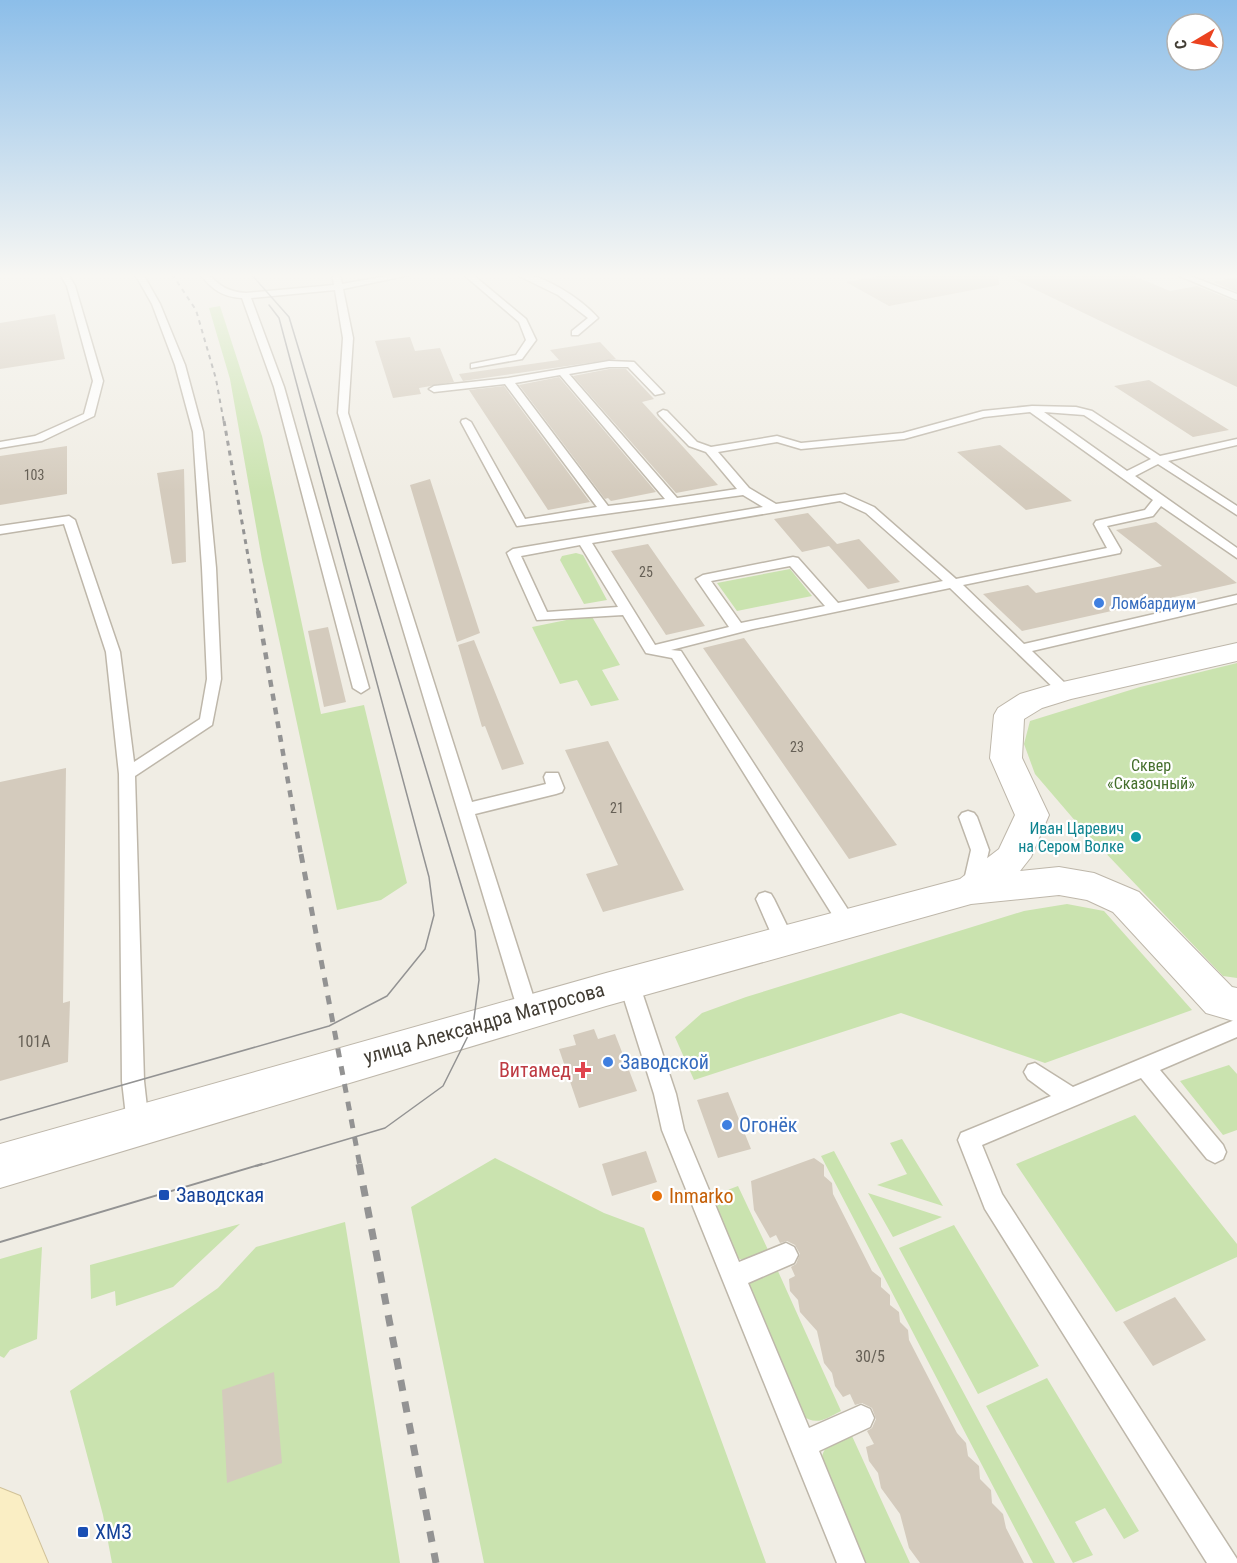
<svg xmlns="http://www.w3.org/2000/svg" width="1237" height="1563" viewBox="0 0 1237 1563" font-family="'Roboto Condensed',sans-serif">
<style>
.green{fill:#cae3af}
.building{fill:#d4cbbd}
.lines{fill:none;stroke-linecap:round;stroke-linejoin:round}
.service-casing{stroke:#beb7aa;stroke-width:3}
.minor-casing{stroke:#beb7aa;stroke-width:2}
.secondary-casing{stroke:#d1c299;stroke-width:2}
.service{fill:#fff;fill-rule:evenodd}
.minor{fill:#fff;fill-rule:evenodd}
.secondary{fill:#faeec4;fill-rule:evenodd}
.tram-far1{stroke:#939393;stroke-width:1.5}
.tram{stroke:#939393;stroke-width:2}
.rail-far4{stroke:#939393;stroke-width:2;stroke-dasharray:4.5 4.5;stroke-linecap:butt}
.rail-far3{stroke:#939393;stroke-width:3;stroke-dasharray:5 5;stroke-linecap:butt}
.rail-far2{stroke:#939393;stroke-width:4.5;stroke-dasharray:7 7;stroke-linecap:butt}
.rail-far1{stroke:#939393;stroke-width:5;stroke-dasharray:9 9;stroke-linecap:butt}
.rail{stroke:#939393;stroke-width:7;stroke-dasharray:11 11;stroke-linecap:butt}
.shop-dot{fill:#3f7fe0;stroke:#fff;stroke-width:2}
.culture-dot{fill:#0f9aa8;stroke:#fff;stroke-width:2}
.health-dot{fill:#e0444e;stroke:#fff;stroke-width:2}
.transit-dot{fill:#1a4fb4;stroke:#fff;stroke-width:2}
.food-dot{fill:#e8710a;stroke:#fff;stroke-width:2}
.labels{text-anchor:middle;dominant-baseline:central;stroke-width:4.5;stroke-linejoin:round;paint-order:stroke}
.number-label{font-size:14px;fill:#666056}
.shop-label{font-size:16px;fill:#366cbe;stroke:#fff;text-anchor:start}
.park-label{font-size:16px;fill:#446f2c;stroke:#fff}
.culture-label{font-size:16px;fill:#0d838f;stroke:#fff;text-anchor:end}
.near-number-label{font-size:16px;fill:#666056}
.near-street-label{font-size:20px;fill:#423d34;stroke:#fff}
.near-shop-label{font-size:20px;fill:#366cbe;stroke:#fff;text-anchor:start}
.near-health-label{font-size:20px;fill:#be3a42;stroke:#fff;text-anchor:end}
.near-transit-label{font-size:20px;fill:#164399;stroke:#fff;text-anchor:start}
.near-food-label{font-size:20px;fill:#c56008;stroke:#fff;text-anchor:start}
</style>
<rect width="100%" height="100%" fill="#f0ede4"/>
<path class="green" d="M220,306L262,436L321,714L364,705L407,883L381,900L337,910L262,560L230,379L209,308Z
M576,553L583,555L607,600L584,604L560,560L562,556Z
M790,569L812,596L737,611L717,583Z
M591,615L620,665L602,670L619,700L591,706L577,680L560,684L532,627Z
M1237,663V978L1223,976L1077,823L1035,774L1024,744L1030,721L1140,687Z
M1067,904L1104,911L1192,1010L1045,1063L901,1013L694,1080L675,1037L702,1013L746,997L1024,911Z
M1229,1065L1237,1074V1130L1223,1135L1180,1081Z
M1135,1115L1237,1244V1257L1116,1312L1016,1164Z
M902,1139L943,1206L877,1185L907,1174L890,1143Z
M834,1151L1055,1563H1033L821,1156Z
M495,1158L604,1213L644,1228L766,1563H484L411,1207Z
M738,1186L769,1252C756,1257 745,1265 733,1255L709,1197Z
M868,1193L942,1217L893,1237Z
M345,1222L400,1563H112L103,1515L70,1391L218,1288L256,1247Z
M240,1224L173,1287L116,1306L115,1291L91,1299L90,1265Z
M954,1225L1039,1366L978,1394L899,1248Z
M42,1247L37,1339L10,1350L4,1358L0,1356V1259Z
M777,1269L841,1411C827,1418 816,1427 802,1415L749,1290C748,1275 765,1273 777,1269Z
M1047,1378L1139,1531L1124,1539L1105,1508L1075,1522L1093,1555L1073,1563L986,1406Z
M852,1436L910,1563H865L822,1462C821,1443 838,1442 852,1436Z"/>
<path class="building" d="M890,274H998L999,285L889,306L846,282Z
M1003,274H1129L1170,291L1197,286L1237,302V387Z
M1237,277V292L1213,282Z
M55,314L65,359L0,369V323Z
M410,337L415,351L440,348L454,382L419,388L421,394L393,398L375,341Z
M600,342L616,359L463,381L459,374L559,360L550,350Z
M609,369H626L654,399L642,402L718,485L676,493L573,376Z
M559,377L656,492L611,501L608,498L605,499L519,385Z
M1149,380L1229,430L1193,437L1114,386Z
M504,386L590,502L548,510L469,390Z
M1000,445L1072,501L1026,510L957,452Z
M67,446V494L0,505V456Z
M184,469L186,562L172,564L157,473Z
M430,479L480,633L457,642L410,485Z
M808,513L837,544L859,539L900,582L868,589L829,546L802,552L774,519Z
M1156,522L1237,583L1022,631L983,594L1028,585L1036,593L1162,566L1116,530Z
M648,544L705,626L666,635L611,551Z
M328,627L346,702L324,707L308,631Z
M744,638L897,845L849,859L703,648Z
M474,640L507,722L524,764L502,770L485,726L482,727L458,645Z
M608,741L684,890L603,912L586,874L618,865L565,750Z
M66,768L63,1003L70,1001L68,1062L0,1081V782Z
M594,1029L598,1039L615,1034L637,1091L579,1108L559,1049L576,1045L573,1035Z
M728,1092L751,1149L718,1158L697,1100Z
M646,1151L657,1182L612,1196L602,1164Z
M814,1158L824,1165V1176L832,1183L833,1194L872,1271L881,1278V1287L890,1295V1305L899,1312L900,1322L908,1330L909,1340L957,1433L966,1443L968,1456L979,1466L980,1479L991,1490L992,1503L1003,1514L1006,1528L1024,1563H920L909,1548L900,1514L881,1488L878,1473L869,1461L866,1447L874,1444L867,1431L872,1428L876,1419L872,1408L862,1403L855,1405L850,1394L843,1397L835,1386L832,1373L824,1363L817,1331L800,1312L798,1300L790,1291L789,1279L795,1276L791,1267L796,1264L800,1254L795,1245L787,1241L780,1243L776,1235L770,1238L754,1210L751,1181Z
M1175,1297L1206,1340L1153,1366L1123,1322Z
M274,1372L282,1463L227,1483L222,1390Z"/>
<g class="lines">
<g class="service-casing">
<path id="service" d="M60,274H68L75,286L103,381L94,416L42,441L0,448V442L35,436L84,414L93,381L67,286Z
M135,274H143L160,304L185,365L203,432L216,568L221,679L212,725L135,776L144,1081L149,1125L146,1132L138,1135L130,1132L127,1125L122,1081L119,774L106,652L64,524L0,534V526L69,516L75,520L120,652L134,762L200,719L207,679L202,568L193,432L175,365L152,304Z
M200,274H208C220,286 228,292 246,293L334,285L332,274H340L342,284L398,274H414L343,289L353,338L348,413L472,802L546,784L544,777L546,773H558L564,788L562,792L556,794L475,814L538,1011L535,1017L528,1020L521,1017L518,1011L338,413L343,338L335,290L251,298L284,387L369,688L361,693L353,688L274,387L242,298C222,297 212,289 200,274Z
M463,274H472L526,319L536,340L522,359L471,368V364L516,355L526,340L519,322Z
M515,274C539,271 582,299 598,318L578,335H572V331L588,318L558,295Z
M1175,274H1185L1237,294V300Z
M609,361L634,362L664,393L655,395L628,367H609L569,374L677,498L737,489L706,452L689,446L659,415L658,413L663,410L667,411L697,442L711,447L777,436L801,443L903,433L983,411L1032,406L1076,407L1092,411L1160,456L1237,439V445L1168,461L1237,506V515L1158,464L1135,476L1237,548V558L1161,506L1153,516L1107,526L1121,550L1120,553L963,585L1024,644L1237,595V603L1032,651L1070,688L1073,691L1070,694H1060L950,588L753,629L671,650L681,651L856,922L854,927L847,929L840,927L672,658L646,653L623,615L537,620L507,553L513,549L763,507L743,495L517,526L461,422L462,420L466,419L471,422L525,519L597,507L505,384L434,392L429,389L434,386L508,378ZM560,375L665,499L608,506L515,383ZM1030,412L1153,500L1145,510L1096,521L1094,524L1107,548L956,579L874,507L845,494L776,504L749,488L718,452L777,442L801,449L904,439L984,417ZM1044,412L1084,415L1151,459L1127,471ZM840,501L866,513L943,581L838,603L798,558L793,557L703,575L696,579L729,627L655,645L592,543ZM580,545L618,607L547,612L521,556ZM790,566L825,606L741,623L711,581Z
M968,811L974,813L977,817L989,850L980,889L977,894L971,896L965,894L962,889L971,850L959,817L962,813Z
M765,892L771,894L774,899L794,940L791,945L784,948L777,945L774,940L756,899L759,894Z
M629,975L636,977L639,983L676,1094L684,1130L739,1262L786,1243L794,1247L798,1255L794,1263L748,1283L809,1428L861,1405L870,1409L874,1418L870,1427L819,1451L865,1563H837L662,1130L654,1094L619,983L622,977Z
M1237,1019V1037L1160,1070L1223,1145L1226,1152L1223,1159L1215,1163L1207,1159L1141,1078L982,1145L1002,1194L1237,1559V1563H1207L985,1209L958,1140L961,1133L1051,1096L1028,1079L1024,1072L1028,1065L1035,1063L1073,1087Z"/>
</g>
<g class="minor-casing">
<path id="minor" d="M1237,643V661L1071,699L1042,708L1024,719L1022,758L1049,815L1031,857L1020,871L1059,867L1094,873L1139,892L1232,987L1237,988V1022L1206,1013L1113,912L1087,900L1059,895L971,904L606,1006L0,1188V1144L606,973L960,879L999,849L1015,815L990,758L994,715L998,708L1020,694L1054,684Z"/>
</g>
<g class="secondary-casing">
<path id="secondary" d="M0,1488L20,1496L48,1563H0Z"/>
</g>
<use href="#service" class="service"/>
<use href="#minor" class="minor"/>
<use href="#secondary" class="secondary"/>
<path class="tram-far1" d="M251,274L289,317L475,931L479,980L473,1026L443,1086L385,1128L257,1166
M0,1120L329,1026L387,996L425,949L434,915L429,877L279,318L269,305"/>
<path class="tram" d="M0,1242L262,1164"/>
<path class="rail-far4" d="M172,274L196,310L216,379L224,423"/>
<path class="rail-far3" d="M224,421L258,612"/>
<path class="rail-far2" d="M258,611L301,855"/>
<path class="rail-far1" d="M301,854L360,1166"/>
<path class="rail" d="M359,1164L436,1563"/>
</g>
<linearGradient id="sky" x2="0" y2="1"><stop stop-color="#8cbee9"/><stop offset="0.56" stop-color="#f8f7f3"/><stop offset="1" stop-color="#f8f7f3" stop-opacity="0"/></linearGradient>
<rect width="1237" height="492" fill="url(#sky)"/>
<g class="shop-dot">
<circle cx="1099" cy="603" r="6"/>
<circle cx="608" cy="1062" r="6"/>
<circle cx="727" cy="1125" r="6"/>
</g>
<circle class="culture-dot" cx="1136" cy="837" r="6"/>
<path class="health-dot" d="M580 1061h6v6h6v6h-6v6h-6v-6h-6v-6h6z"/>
<g class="transit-dot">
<rect x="158" y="1189" width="12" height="12" rx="3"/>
<rect x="77" y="1526" width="12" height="12" rx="3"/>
</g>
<circle class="food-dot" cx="657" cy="1196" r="6"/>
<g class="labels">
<g class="number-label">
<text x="34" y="475">103</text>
<text x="646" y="572">25</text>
<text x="797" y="747">23</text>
<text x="617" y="808">21</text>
</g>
<g class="shop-label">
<text x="1111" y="603">Ломбардиум</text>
</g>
<g class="park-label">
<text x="1151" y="765">Сквер<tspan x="1151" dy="18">«Сказочный»</tspan></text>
</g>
<g class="culture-label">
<text x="1124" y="828">Иван Царевич<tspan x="1124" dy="18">на Сером Волке</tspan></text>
</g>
<g class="near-number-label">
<text x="34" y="1041">101А</text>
<text x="870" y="1356">30/5</text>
</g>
<g class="near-street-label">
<text transform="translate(484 1023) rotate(-16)">улица Александра Матросова</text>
</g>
<g class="near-shop-label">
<text x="620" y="1062">Заводской</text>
<text x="739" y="1125">Огонёк</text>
</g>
<g class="near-health-label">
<text x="571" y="1070">Витамед</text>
</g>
<g class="near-transit-label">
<text x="176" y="1195">Заводская</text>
<text x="95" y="1532">ХМЗ</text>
</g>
<g class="near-food-label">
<text x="669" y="1196">Inmarko</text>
</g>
</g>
<g transform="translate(1195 42) rotate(260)"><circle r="28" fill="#ffffff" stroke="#b3b1ae" stroke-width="1.5"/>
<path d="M0-4.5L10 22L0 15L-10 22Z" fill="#eb4320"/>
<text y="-9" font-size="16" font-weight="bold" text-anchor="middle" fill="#423d34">С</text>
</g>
</svg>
